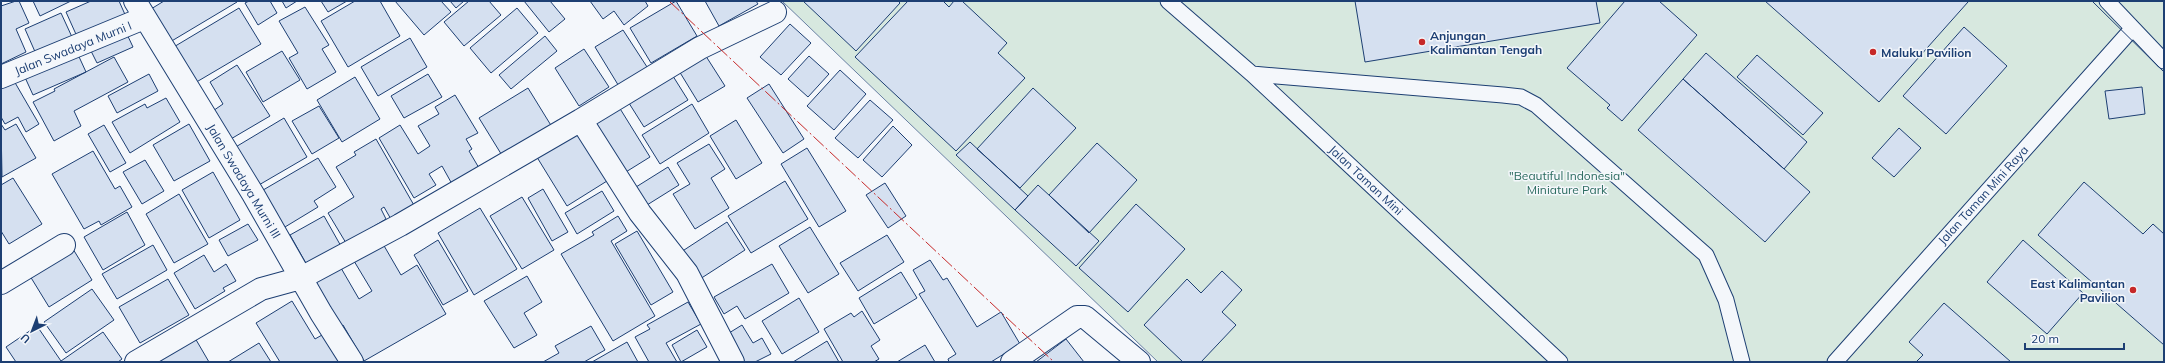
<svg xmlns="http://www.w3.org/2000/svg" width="2165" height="363" viewBox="0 0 2165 363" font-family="Mulish,sans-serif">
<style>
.green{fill:#d7e8df;stroke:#687fa3}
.building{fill:#d5e0f0;stroke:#1d3f73}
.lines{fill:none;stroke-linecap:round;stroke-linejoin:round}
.lane-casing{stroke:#1d3f73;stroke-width:17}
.street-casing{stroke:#1d3f73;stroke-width:24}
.lane{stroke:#f4f7fb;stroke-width:15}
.street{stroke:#f4f7fb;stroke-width:22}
.tram{stroke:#1d3f73;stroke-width:1}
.power{stroke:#c62828;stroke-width:1;stroke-dasharray:14 3 2 3;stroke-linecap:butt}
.poi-dot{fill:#c62828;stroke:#f4f7fb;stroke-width:1.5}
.labels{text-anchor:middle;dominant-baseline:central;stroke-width:3;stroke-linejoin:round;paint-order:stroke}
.poi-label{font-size:12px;font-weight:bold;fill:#1d3f73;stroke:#f4f7fb;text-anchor:start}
.street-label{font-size:12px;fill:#1d3f73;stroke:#f4f7fb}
.park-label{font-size:12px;fill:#2c6c60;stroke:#f4f7fb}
</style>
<rect width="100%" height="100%" fill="#f4f7fb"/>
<path class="green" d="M782,1H2164V362H1158Z"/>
<path class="building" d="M16,1H19L29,23L16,29L26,52L1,64V6Z
M33,1H71L40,16Z
M91,1H119L127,19L79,41L66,12Z
M164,1H236L237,2L170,42L151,9Z
M249,1H270L277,13L258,25L245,3Z
M282,1H297L286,8Z
M321,1H347L328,12Z
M355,1H380L400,36L348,67L321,21Z
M395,1H441L451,12L424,35Z
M450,1H464L456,8Z
M469,1H489L501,15L464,46L444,22Z
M524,1H550L565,19L549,32Z
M590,1H645L648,6L624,25L614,11L603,19Z
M676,1L697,36L651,63L630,28Z
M705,1H756L758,4L719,26Z
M803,1H898L900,3L856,51Z
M908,1H943L949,7L954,1H962L1007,43L998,53L1025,78L956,151L855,57Z
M1355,1H1596L1600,23L1365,62Z
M1625,1H1659L1697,35L1622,121L1607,108L1610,105L1567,68Z
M1765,1H1966L1968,2L1879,102Z
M305,7L329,45L322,49L336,72L307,89L289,58L298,53L279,21Z
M239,8L261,44L188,87L167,51Z
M517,8L538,33L491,73L470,48Z
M61,13L72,37L36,54L25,29Z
M790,24L811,43L781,75L760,57Z
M1964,27L2007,66L1946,134L1903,96Z
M125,30L133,47L97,63L89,47Z
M623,30L649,70L620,88L595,47Z
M545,36L557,51L511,89L499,75Z
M410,38L427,67L378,96L361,67Z
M75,48L86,72L33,95L23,73Z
M584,49L609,87L579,106L555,68Z
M702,50L725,86L698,102L676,66Z
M282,51L300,80L263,102L246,72Z
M1706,53L1807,142L1784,169L1683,79Z
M1757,55L1823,113L1803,135L1737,77Z
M809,56L829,74L808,97L788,79Z
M114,57L128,82L74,111L81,126L54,141L33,102L55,91L54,89Z
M237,65L270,116L224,143L207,115L223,104L210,82Z
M840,70L866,94L834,130L807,106Z
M671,73L688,100L644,127L627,100Z
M10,74L39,124L26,132L18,117L5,124L1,117V79Z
M149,74L158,91L117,113L108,96Z
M428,74L442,97L404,118L391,96Z
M355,77L380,119L342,142L317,100Z
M1683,79L1810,192L1765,242L1638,130Z
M769,84L804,139L783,153L747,98Z
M2142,87L2145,114L2109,119L2105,91Z
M528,88L552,127L503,157L479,118Z
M1033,88L1076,128L1020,188L977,149Z
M455,95L478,133L466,139L472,149L469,151L479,168L452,184L442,166L429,174L436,185L414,198L379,138L400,125L418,154L430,146L418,126L439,114L435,107Z
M166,98L180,122L130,153L112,122L145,104L147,108Z
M870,100L893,120L858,158L835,138Z
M692,104L709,133L660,164L642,135Z
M319,106L339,138L312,154L292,121Z
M619,107L650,157L621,175L590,124Z
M284,118L307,157L252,189L229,151Z
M736,120L762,163L736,179L710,136Z
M1,124L5,130L16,124L36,158L2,177Z
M189,124L210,161L174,181L153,145Z
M104,125L126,163L110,172L88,134Z
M893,126L912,145L882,177L863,160Z
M1899,128L1921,148L1894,177L1872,158Z
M576,129L607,181L567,206L535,154Z
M376,139L415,207L392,221L384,207L381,209L386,219L346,243L328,213L354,197L336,167L356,155L354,152Z
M970,142L1028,196L1015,210L956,155Z
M1097,143L1137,180L1089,233L1049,195Z
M709,144L725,169L711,178L729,208L695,229L673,194L690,184L677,163Z
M807,148L846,211L819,227L781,164Z
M93,151L115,189L120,186L132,207L101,225L99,221L84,229L52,174Z
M318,158L336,187L314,201L318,207L280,230L258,193Z
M145,160L164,191L142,204L123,172Z
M668,167L679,185L647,205L636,187Z
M213,172L240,220L209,238L182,190Z
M13,178L42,224L9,244L1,231V185Z
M785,181L808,219L751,253L728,216Z
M2084,182L2143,234L2153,224L2164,234V345L2038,235Z
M885,183L906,216L888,228L866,195Z
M1038,185L1099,241L1076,266L1015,210Z
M543,189L568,232L552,241L528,198Z
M602,191L614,211L577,234L565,213Z
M179,194L208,244L174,263L146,214Z
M522,197L554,250L522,269L490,216Z
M1136,204L1185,249L1128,312L1079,268Z
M480,208L517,269L474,295L438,233Z
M127,212L145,245L103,270L84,237Z
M324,216L342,248L308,267L290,235Z
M618,216L627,231L611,241L655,316L613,341L561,254L594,235L592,232Z
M727,222L745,250L700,279L681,252Z
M248,224L258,240L228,256L219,240Z
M810,227L839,274L808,293L779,246Z
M637,231L673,292L651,305L615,244Z
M887,235L904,262L858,291L840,263Z
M438,240L468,291L443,305L414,255Z
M2023,240L2083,293L2047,334L1987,282Z
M383,244L401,275L417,265L446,314L364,361L343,325L335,330L309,286L341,268L359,299L372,291L354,261Z
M153,245L167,270L117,299L102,274Z
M73,249L92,280L49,307L30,276Z
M204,255L214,272L226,264L236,281L223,288L225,291L195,309L174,273Z
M930,260L943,280L947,278L977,327L1001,312L1020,344L991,362H949L948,359L956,354L919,294L925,291L913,270Z
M772,264L789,293L745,319L737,306L724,314L714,297Z
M1222,271L1242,290L1222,312L1236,325L1201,362H1183L1144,325L1187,279L1201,293Z
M901,272L917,298L874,324L859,298Z
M527,276L542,302L524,313L537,335L514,348L484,301Z
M168,279L189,315L140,343L119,307Z
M92,289L114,320L66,353L44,322Z
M799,298L819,332L782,354L762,321Z
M292,301L315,339L322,335L339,362H280L256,323Z
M688,302L701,324L666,343L677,362H649L635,337L650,329L647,325Z
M1944,303L2011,362H1916L1923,355L1909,342Z
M862,311L880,340L871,346L879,359L874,362H843L824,329L851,313L854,317Z
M742,325L753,343L762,338L771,354L755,362H744L729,333Z
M37,326L61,361L103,332L122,359L118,362H16L6,347Z
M591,326L605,350L584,362H543L559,353L555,346Z
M697,330L707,347L681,362L672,345Z
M195,338L209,362H155Z
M1066,339L1084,362H1036Z
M827,341L839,362H793Z
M627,342L638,362H592Z
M259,343L271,362H228Z
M925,345L935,362H897Z"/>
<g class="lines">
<g class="lane-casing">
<path id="lane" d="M1168,1L1252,74L1560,362
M2107,1L2164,61
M1252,74L1503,95L1521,97L1536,105L1706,255L1726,300L1742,362
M1835,362L2132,29"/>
</g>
<g class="street-casing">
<path id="street" d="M135,1L253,194L321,313L352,362
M1,77L144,18
M581,120L700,48L775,12
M1,283L64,245
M136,362L261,289L301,278L400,225L581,120L640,213L687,273L733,362
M1012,362L1077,317H1085L1139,362"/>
</g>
<use href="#lane" class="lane"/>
<use href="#street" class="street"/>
<path class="tram" d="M2092,1L2164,72"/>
<path class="power" d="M669,1L1054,362"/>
</g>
<g class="poi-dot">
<circle cx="1422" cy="42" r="4"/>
<circle cx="1873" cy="52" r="4"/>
<circle cx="2133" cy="290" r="4"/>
</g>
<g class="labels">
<g class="poi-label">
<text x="1430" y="35">Anjungan<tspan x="1430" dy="14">Kalimantan Tengah</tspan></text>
<text x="1881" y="52">Maluku Pavilion</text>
<text x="2125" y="283" text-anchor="end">East Kalimantan<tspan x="2125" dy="14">Pavilion</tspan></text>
</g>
<g class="street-label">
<text transform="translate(73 48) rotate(-22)">Jalan Swadaya Murni I</text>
<text transform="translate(1366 180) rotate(43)">Jalan Taman Mini</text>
<text transform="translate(244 181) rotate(59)">Jalan Swadaya Murni III</text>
<text transform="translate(1983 195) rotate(-48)">Jalan Taman Mini Raya</text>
</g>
<g class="park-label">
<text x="1567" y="175">"Beautiful Indonesia"<tspan x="1567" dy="14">Miniature Park</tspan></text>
</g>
</g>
<rect width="2165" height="363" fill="none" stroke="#1d3f73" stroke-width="4"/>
<g transform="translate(32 331) rotate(222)" stroke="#f4f7fb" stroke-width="3" paint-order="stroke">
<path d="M0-3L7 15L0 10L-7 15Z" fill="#1d3f73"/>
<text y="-6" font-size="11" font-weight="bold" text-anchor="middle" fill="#1d3f73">U</text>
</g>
<path d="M2025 343v6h99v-6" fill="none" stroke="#1d3f73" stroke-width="2"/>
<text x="2031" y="343" font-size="12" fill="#1d3f73" stroke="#f4f7fb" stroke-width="3" paint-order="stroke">20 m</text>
</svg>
